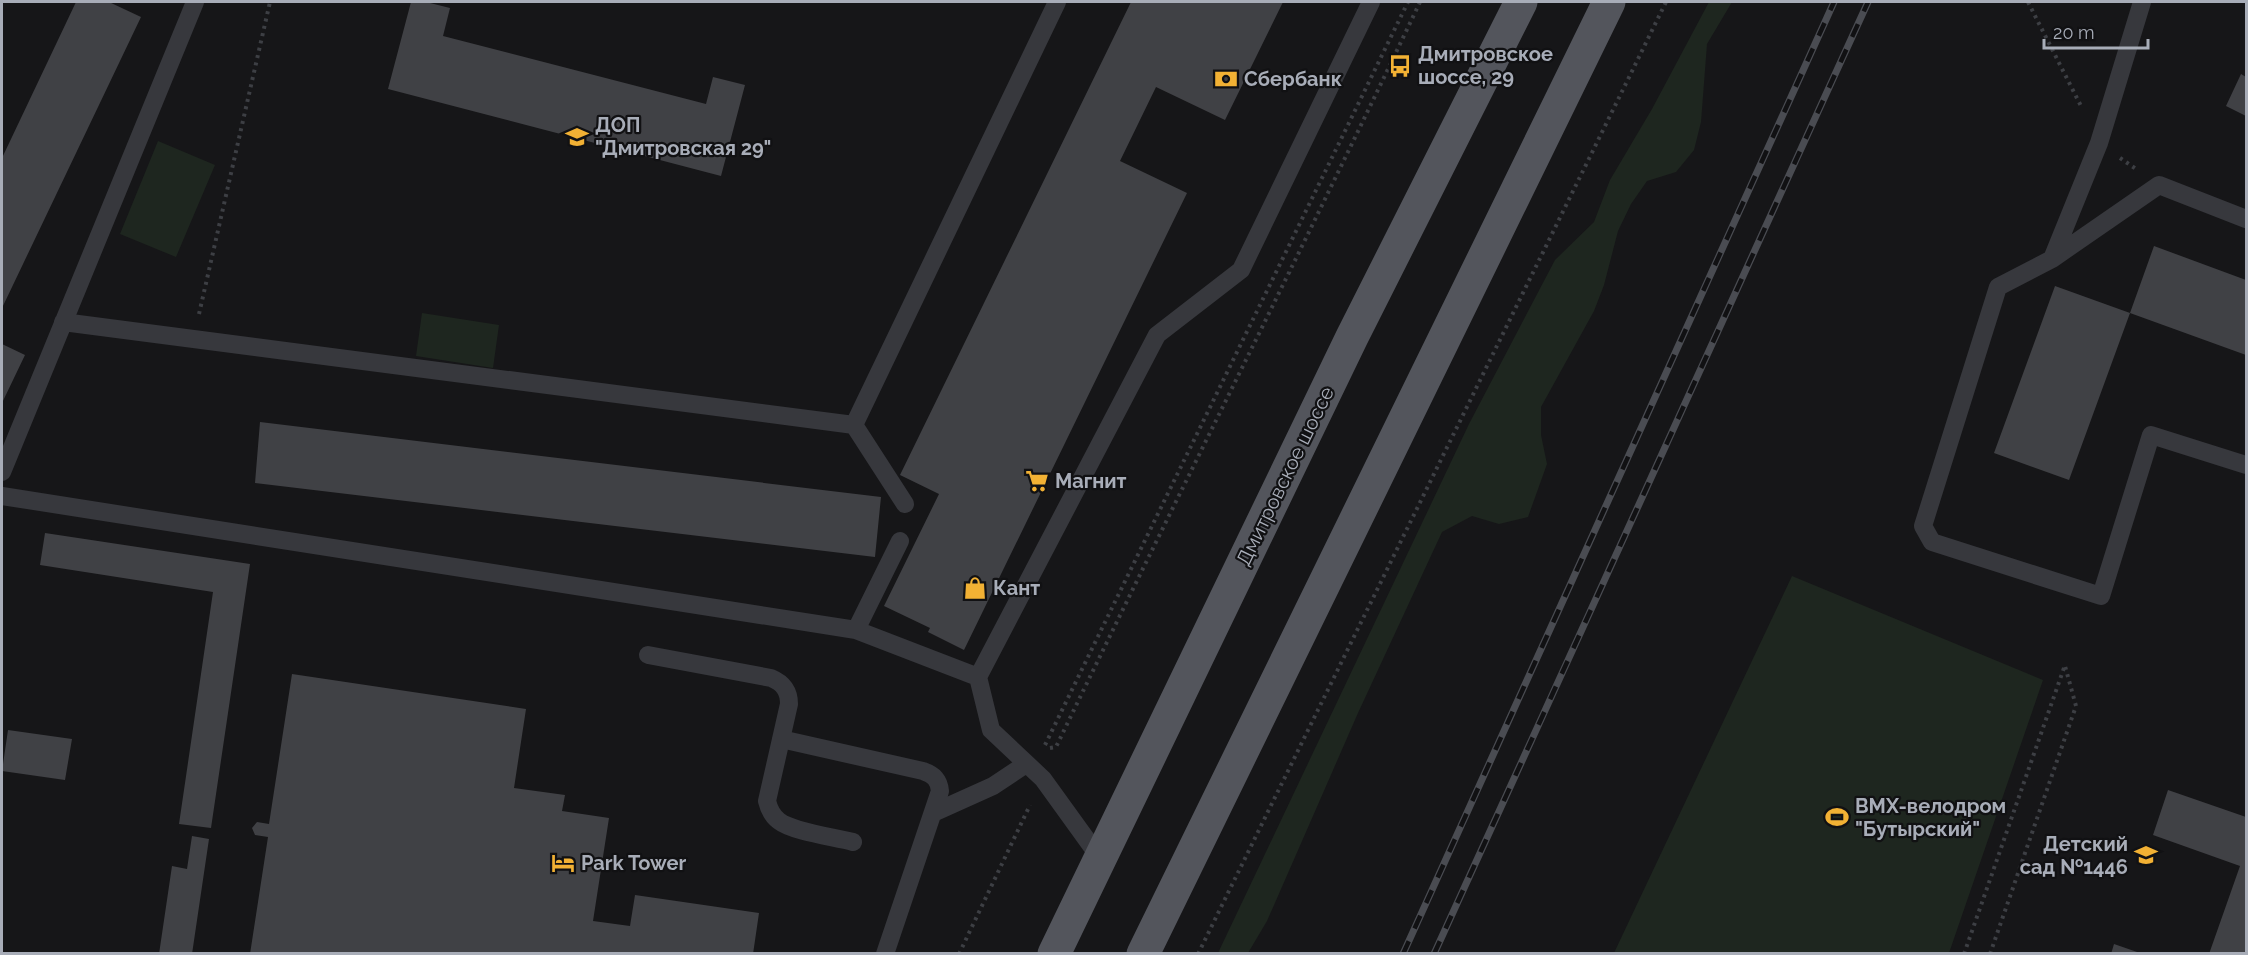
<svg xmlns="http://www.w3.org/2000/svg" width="2248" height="955" viewBox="0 0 2248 955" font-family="Raleway,sans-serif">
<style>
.green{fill:#1e261f}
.building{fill:#404145}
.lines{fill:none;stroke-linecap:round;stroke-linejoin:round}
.path{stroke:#3d3f44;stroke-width:4;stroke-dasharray:3 4.5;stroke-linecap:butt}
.lane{stroke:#37383d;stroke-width:18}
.primary{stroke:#53555c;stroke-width:33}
.rail-casing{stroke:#4a4c52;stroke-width:7}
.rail{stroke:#111113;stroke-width:4.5;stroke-dasharray:14;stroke-linecap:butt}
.labels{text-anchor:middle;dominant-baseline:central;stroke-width:4.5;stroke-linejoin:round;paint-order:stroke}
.poi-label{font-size:20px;font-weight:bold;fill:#a8adb8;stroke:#111113;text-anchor:start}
.street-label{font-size:20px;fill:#a8adb8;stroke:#111113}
</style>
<rect width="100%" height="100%" fill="#161618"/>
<path class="green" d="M1709,2H1732L1707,44L1701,122L1694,150L1676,172L1647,181L1631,204L1618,231L1604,285L1594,311L1541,407V435L1547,464L1528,517L1499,524L1472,516L1442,532L1358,713L1267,921L1248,953H1218L1469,424L1555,260L1594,222L1610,180L1652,109Z
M158,141L215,165L176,257L120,234Z
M422,313L499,325L493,368L416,356Z
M1792,576L2043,680L1949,953H1614Z"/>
<path class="building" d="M76,2H109L141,17L2,308V158Z
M411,2H426L450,8L443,36L706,104L713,77L745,85L721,176L388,89Z
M1131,2H1283L1225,120L1156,87L1120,161L1187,193L964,650L928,632L930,628L884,606L939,494L900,475Z
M2241,74L2246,77V116L2226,106Z
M2154,246L2246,280V355L2130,313Z
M2055,286L2130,313L2069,480L1994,453Z
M2,344L25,355L2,403Z
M260,422L881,497L875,557L255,483Z
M45,533L250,564L211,828L179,824L213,592L40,565Z
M292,674L526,709L514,788L565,795L562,811L609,818L593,921L630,926L635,895L759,913L753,954H250L268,837L255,835L252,828L257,822L269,824Z
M8,730L72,739L65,780L2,771Z
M2168,790L2246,817V954H2209L2240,866L2153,835Z
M192,836L209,839L192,954H159L172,866L187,869Z
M2114,944L2140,953V954H2111Z"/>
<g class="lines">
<path class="path" d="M2028,2L2082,108
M2120,158L2136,169
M199,314L270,2
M1045,745L1408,2
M1050,748L1056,747C1176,498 1302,251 1420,2
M959,954L1030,805
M1198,954L1666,2
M1964,954L2065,665
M1990,954L2076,706L2065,666"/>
<path class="lane" d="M2246,219L2159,185L2052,259L1998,287L1923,526L1932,542L2101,596L2151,435L2246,465
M2052,259L2099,143L2142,2
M63,322L854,425L1057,2
M854,425L905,504
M2,472L195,2
M2,496L856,630L978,677
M856,630L900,541
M648,655L771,678C783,683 789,690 789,704L767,801C769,809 772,816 779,821C793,832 835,837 853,842
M781,739L923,771C934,775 939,780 940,791L885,954
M933,813L993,786L1026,764
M1100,858L1043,779L991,730L978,677L1157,335L1241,270L1371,2"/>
<path class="primary" d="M1054,954L1352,337L1521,2
M1143,954L1609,2"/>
<g class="rail-casing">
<path id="rail" d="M1403,954L1834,2
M1434,954L1868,2"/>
</g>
<use href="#rail" class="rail"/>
</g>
<defs>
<g id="bus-bare" transform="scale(1.8)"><path d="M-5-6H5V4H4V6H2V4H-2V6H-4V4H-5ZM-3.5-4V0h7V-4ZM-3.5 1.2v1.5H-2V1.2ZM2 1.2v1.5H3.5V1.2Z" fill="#f2b134" stroke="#111113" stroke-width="2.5" paint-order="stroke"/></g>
<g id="bank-bare" transform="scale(1.8)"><path d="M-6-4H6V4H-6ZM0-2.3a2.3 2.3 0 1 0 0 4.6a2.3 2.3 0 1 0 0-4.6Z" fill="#f2b134" stroke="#111113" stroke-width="2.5" paint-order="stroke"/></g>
<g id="school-bare" transform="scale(1.8)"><path d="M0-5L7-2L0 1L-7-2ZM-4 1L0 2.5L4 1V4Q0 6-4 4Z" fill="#f2b134" stroke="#111113" stroke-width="2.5" paint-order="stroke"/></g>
<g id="supermarket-bare" transform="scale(1.8)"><path d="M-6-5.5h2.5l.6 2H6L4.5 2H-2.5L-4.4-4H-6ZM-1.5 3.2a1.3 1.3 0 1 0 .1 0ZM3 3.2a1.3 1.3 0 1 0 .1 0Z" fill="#f2b134" stroke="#111113" stroke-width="2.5" paint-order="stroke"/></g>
<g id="shop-bare" transform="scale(1.8)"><path d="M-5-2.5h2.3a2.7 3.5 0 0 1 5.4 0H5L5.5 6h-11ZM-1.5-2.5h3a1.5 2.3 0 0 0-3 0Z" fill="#f2b134" stroke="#111113" stroke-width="2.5" paint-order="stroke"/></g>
<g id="stadium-bare" transform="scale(1.8)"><path d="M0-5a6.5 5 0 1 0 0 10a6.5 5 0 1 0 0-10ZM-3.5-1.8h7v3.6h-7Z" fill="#f2b134" stroke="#111113" stroke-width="2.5" paint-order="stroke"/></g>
<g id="hotel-bare" transform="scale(1.8)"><path d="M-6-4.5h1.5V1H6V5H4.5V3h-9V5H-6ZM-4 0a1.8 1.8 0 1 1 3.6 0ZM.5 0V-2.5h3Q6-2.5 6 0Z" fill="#f2b134" stroke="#111113" stroke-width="2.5" paint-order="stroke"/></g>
</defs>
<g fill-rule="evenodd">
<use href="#bus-bare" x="1400" y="66"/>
<use href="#bank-bare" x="1226" y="79"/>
<use href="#school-bare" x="577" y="137"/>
<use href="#supermarket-bare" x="1037" y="481"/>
<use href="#shop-bare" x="975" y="588"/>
<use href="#stadium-bare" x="1837" y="817"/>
<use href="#school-bare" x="2146" y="855"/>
<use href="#hotel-bare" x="563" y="863"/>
</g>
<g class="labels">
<g class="poi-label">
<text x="1418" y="54">Дмитровское<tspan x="1418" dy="23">шоссе, 29</tspan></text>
<text x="1244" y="79">Сбербанк</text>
<text x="595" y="125">ДОП<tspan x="595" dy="23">"Дмитровская 29"</tspan></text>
<text x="1055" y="481">Магнит</text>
<text x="993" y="588">Кант</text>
<text x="1855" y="806">BMX-велодром<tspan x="1855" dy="23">"Бутырский"</tspan></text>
<text x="2128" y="844" text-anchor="end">Детский<tspan x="2128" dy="23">сад №1446</tspan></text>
<text x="581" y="863">Park Tower</text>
</g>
<g class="street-label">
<text transform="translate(1285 476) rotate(-64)">Дмитровское шоссе</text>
</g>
</g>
<rect width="2248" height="955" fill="none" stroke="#a8adb8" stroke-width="6"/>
<path d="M2044 39v9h104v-9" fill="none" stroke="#a8adb8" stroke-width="3"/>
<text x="2053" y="39" font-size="18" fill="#a8adb8" stroke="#111113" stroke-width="4.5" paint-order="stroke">20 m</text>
</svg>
